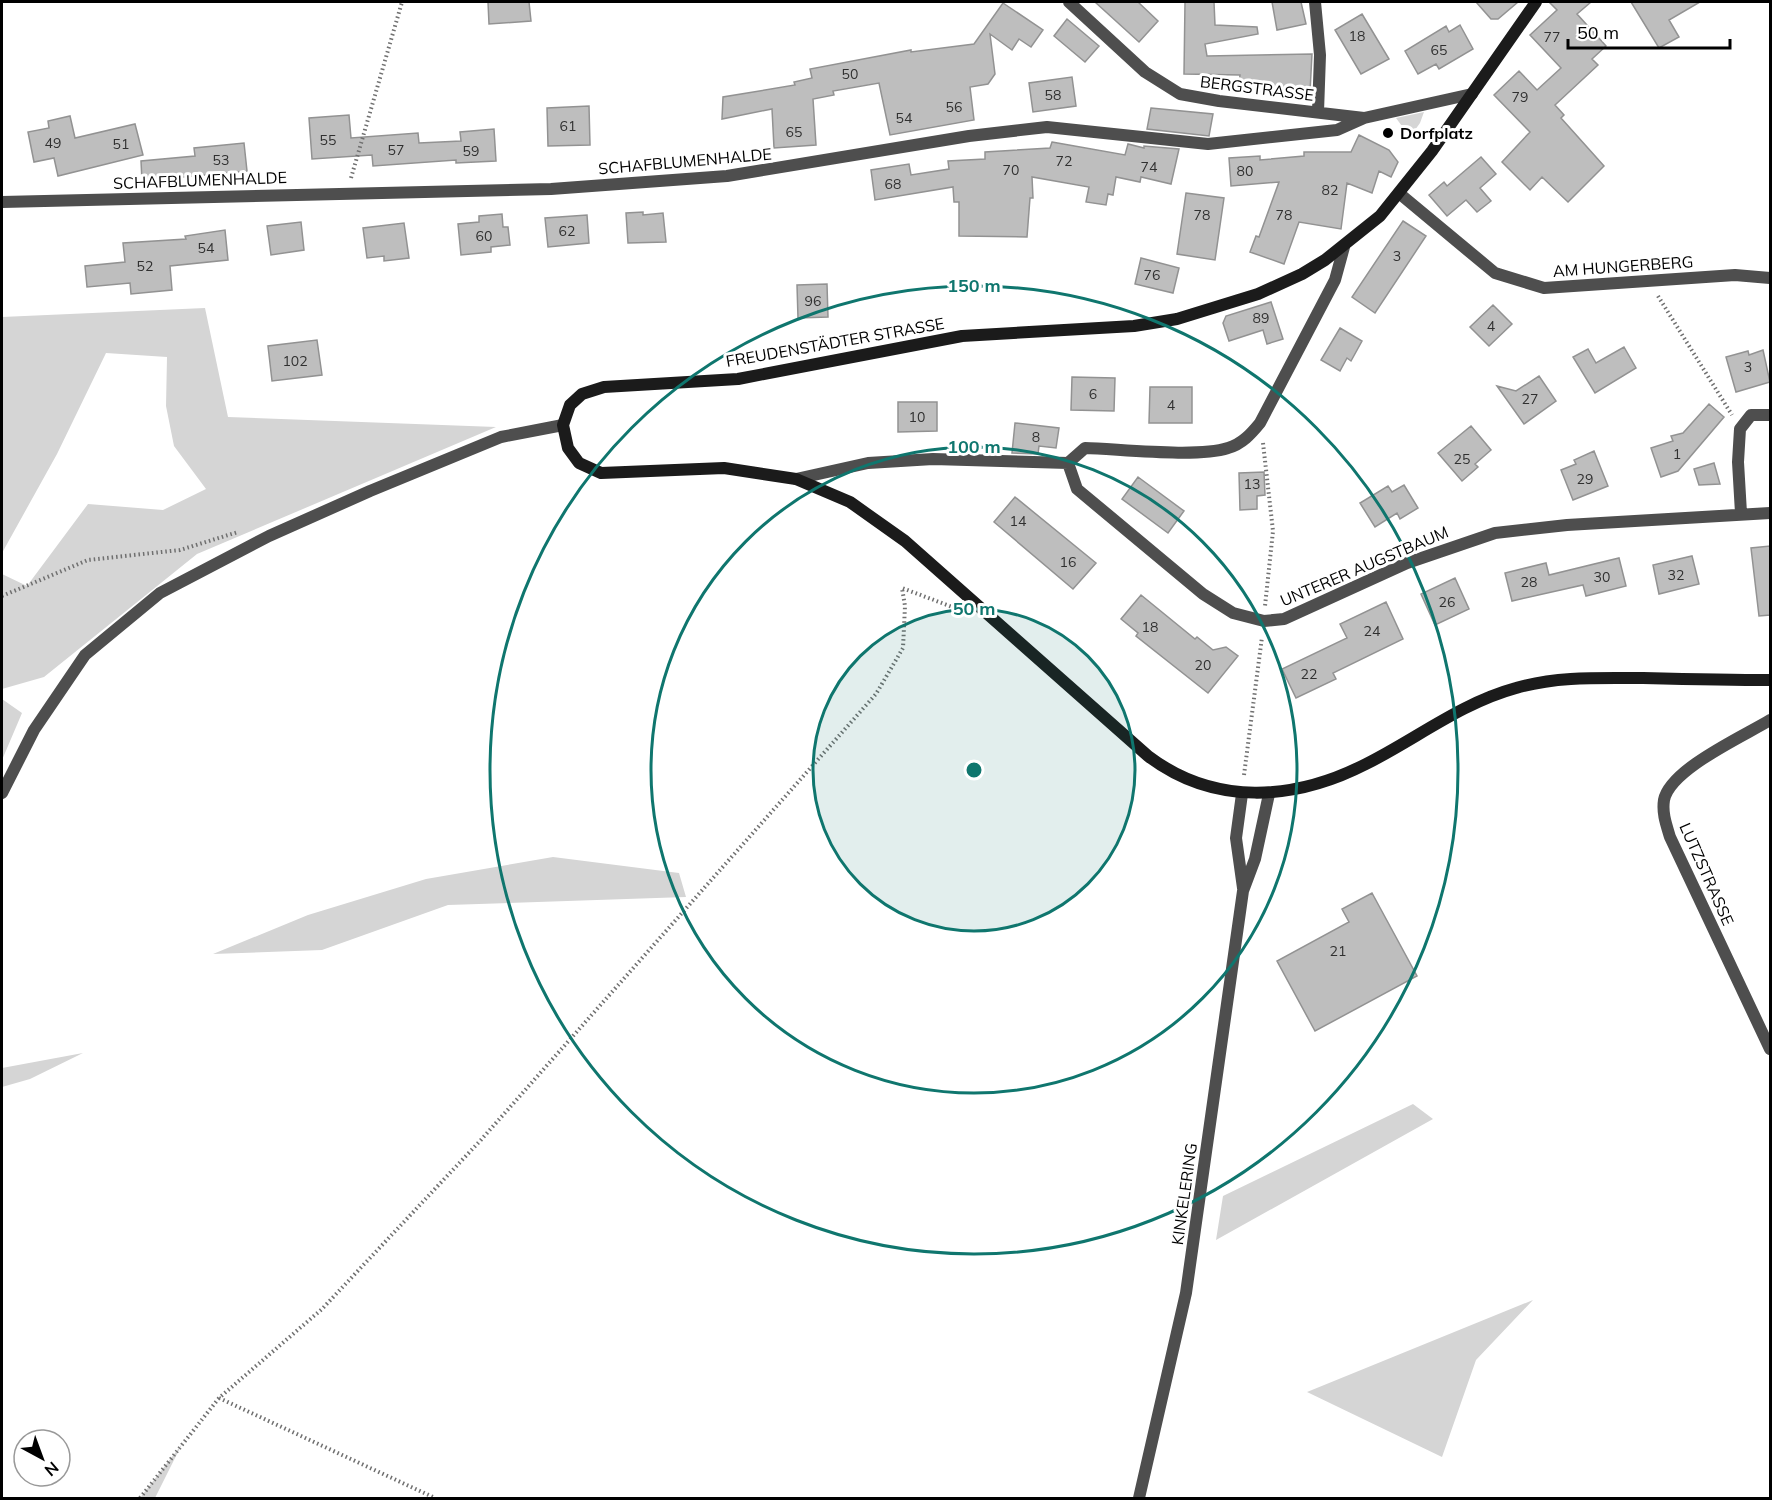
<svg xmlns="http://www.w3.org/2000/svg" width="1772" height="1500" viewBox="0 0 1772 1500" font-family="Mulish,sans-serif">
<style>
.green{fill:#d5d5d5}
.building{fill:#bebebe;stroke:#929292;stroke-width:1.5}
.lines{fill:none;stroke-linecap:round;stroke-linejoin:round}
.path{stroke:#707070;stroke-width:4;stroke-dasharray:1.5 3;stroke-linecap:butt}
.street{stroke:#4e4e4e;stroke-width:12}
.secondary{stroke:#1b1b1b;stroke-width:12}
.ring{fill:none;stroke:#0f766e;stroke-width:3}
.poi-dot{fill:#000;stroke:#fff;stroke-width:2}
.labels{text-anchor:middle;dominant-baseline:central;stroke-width:6;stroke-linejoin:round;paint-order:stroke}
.number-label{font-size:14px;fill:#303030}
.street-label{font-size:16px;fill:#000;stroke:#fff}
.poi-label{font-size:16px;font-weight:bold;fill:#000;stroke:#fff;text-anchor:start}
.centre{fill:#0f766e;stroke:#fff;stroke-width:3}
.ring-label{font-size:18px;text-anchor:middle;font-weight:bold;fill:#0f766e;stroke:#fff;stroke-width:6;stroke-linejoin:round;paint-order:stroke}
</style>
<rect width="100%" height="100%" fill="#fff"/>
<path class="green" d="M1424,112L1420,123L1410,137L1396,118Z
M205,308L228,417L496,427L197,554L44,677L2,689V574L27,586L88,504L163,510L206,489L174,446L166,406L167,357L106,353L57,454L2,553V317Z
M2,699L22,713L2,760Z
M553,857L679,873L686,897L448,905L322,950L213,954L308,915L426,879Z
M83,1053L30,1079L2,1087V1068Z
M1413,1104L1433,1119L1216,1240L1223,1196Z
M1533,1300L1476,1360L1442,1457L1307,1392Z
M182,1444L155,1498H140Z"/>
<path class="building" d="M488,2H529L531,21L489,24Z
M1095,2H1138L1158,21L1139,42Z
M1185,2H1214L1215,25L1257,27L1258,34L1205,44L1207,56L1312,54L1310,92L1260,93L1261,85L1239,84L1240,75L1184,74Z
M1272,2H1301L1306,24L1277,30Z
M1476,2H1518L1498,19H1491Z
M1549,2H1591L1577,14L1606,46L1592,59L1598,65L1555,105L1564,115L1561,118L1604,166L1568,202L1542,177L1530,190L1502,162L1530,132L1494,95L1519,71L1537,90L1561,68L1530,35L1557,10Z
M1631,2H1700L1669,20L1679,37L1659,48Z
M1003,3L1043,30L1031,47L1019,39L1012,50L990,34L995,74L988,84L970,87L974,120L890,135L879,83L833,91L834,95L813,99L816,145L774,148L772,109L722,119L723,97L795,85L794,82L812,78L810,69L911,50V52L974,44Z
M1362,14L1389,59L1361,74L1335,30Z
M1067,19L1099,46L1085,62L1054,36Z
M1460,25L1473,49L1439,69L1436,64L1418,74L1405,51L1446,26L1449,32Z
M1072,77L1076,106L1033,112L1029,83Z
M589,106L590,145L548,146L547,108Z
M1151,108L1213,114L1209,136L1147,129Z
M349,115L351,138L418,133L419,143L461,141L460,132L494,129L496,161L456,163V160L373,166L372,155L312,159L309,118Z
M70,116L75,138L135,124L143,155L58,176L54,158L34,162L28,132L49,128L48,121Z
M1359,135L1389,150L1398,162L1391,177L1379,171L1372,193L1347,183L1341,229L1299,222L1284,264L1250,252L1256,236L1259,237L1279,182L1231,186L1229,158L1260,156V160L1304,156V152H1351Z
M1052,142L1125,155L1128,144L1144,148V146L1179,149L1171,184L1141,177L1140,182L1116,177L1113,195L1108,194L1106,205L1086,202L1089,187L1032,177L1033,198H1030L1027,237L959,236V202H954L953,187L875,200L871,170L909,164L911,175L949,169L948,161L985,159V152L1050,148Z
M244,143L247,171L142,181L141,161L195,156L194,148Z
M1481,157L1496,174L1480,188L1491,201L1477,212L1466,200L1447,216L1429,195L1444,182L1447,186Z
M1186,193L1224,198L1215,260L1177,254Z
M643,212V215L663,213L666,242L628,243L626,213Z
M502,214L503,227H508L510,245L491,247V252L461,255L458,224L479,222V216Z
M587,215L589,243L548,247L545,218Z
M1403,221L1426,236L1375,313L1352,297Z
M301,222L304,250L271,255L267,226Z
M404,223L409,258L384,261V256L367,258L363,228Z
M225,230L228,260L170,266L172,290L131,294L130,283L87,287L85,266L125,262L123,243L186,239L185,236Z
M1141,258L1179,268L1173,293L1135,284Z
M827,284L828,317L798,318L797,285Z
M1271,302L1283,339L1267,344L1263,330L1229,341L1223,323L1226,316Z
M1493,305L1512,324L1489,346L1470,327Z
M1340,328L1362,341L1351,361L1347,358L1340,371L1321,360Z
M317,340L322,375L272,381L268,346Z
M1624,347L1636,368L1595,393L1573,357L1588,349L1596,363Z
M1763,350L1770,382L1736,392L1726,357L1748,351L1749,355Z
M1539,376L1556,401L1524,424L1497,386L1516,391Z
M1072,377L1115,378L1114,411L1071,410Z
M1150,387H1192V423H1149Z
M898,402H937V431L898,432Z
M1709,404L1724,417L1678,471L1661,477L1651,448L1673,441L1671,436L1683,433Z
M1015,423L1059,428L1056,448L1039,446L1038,454L1012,453Z
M1471,426L1491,450L1475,464L1478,467L1462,481L1438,453Z
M1594,451L1608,486L1573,500L1561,470L1576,464L1574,460Z
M1714,463L1720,484L1699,485L1694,469Z
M1264,472L1265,495L1257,496V509L1240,510L1239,473Z
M1138,477L1184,511L1168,533L1122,499Z
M1404,485L1418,508L1400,519L1397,513L1375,527L1360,503L1388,486L1392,492Z
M1015,497L1096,563L1073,589L994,522Z
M1770,546V615L1759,616L1751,548Z
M1692,556L1699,584L1659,594L1653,565Z
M1619,558L1626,586L1586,596L1583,585L1512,601L1505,573L1546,563L1549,575Z
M1455,578L1469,609L1435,625L1421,594Z
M1141,595L1195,639L1197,637L1213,650L1226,647L1238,656L1208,693L1136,636L1138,633L1121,619Z
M1386,602L1403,639L1333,673L1336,679L1296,698L1282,669L1347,638L1340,624Z
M1372,893L1417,976L1315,1031L1277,961L1349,922L1342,909Z"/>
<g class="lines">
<path class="path" d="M351,178L402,2
M1658,296L1732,415
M1263,443L1273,531L1265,606
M2,596L88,560L180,550L238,532
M1244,775L1262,637
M219,1398L435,1498
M140,1498L219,1398L322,1309L480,1141L876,694L903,648L905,606L902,588L955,608"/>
<path class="street" d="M1069,2L1145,72L1180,94L1219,101L1364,118L1472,94
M1315,2L1320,55L1318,112
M1400,194L1495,273L1544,288L1735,275L1770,278
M2,202L551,189L727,176L969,136L1047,127L1208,144L1337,130L1364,118
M1068,463L1077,489L1203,594L1233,613L1264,621L1284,619L1407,563L1495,533L1567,525L1770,513
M796,479L868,463L933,459L1068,463L1085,448C1120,449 1197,458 1228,448C1242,444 1251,434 1260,423L1335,280L1344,247
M1741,513L1738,462L1740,429L1751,415H1770
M1770,720C1744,736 1670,769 1664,800C1662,813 1666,824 1670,837L1770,1049
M2,793L34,730L85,655L160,593L269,536L370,491L501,437L563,425
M1242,794L1236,838L1243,888
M1139,1498L1186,1293L1243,891L1255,859L1269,794"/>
<path class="secondary" d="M1536,2L1432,151L1380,216L1325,260L1302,274L1258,294L1177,319L1134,326L962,336L738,379L604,387L582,394L570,405L563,425L568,448L579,463L601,473L724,468L796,479L850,502L905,541L1148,756C1214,806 1294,801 1366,764C1416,739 1461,703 1516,688C1556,676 1601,678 1643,678C1685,679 1728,680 1770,680"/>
</g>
<circle cx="974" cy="770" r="161" fill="#0f766e" fill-opacity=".12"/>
<g class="ring">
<circle cx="974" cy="770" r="161"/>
<circle cx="974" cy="770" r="323"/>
<circle cx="974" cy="770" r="484"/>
</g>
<circle class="poi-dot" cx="1388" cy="133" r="6"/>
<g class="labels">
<g class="number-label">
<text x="1357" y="36">18</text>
<text x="1552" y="37">77</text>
<text x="1439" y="50">65</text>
<text x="850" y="74">50</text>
<text x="1053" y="95">58</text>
<text x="1520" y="97">79</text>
<text x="954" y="107">56</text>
<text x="904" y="118">54</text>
<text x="568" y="126">61</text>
<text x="794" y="132">65</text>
<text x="328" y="140">55</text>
<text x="53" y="143">49</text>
<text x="121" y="144">51</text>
<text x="396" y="150">57</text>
<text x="471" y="151">59</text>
<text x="221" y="160">53</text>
<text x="1064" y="161">72</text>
<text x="1149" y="167">74</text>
<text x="1011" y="170">70</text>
<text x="1245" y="171">80</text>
<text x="893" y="184">68</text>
<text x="1330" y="190">82</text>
<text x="1202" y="215">78</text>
<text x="1284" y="215">78</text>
<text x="567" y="231">62</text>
<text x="484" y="236">60</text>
<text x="206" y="248">54</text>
<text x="1397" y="256">3</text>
<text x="145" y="266">52</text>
<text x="1152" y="275">76</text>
<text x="813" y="301">96</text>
<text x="1261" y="318">89</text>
<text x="1491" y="326">4</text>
<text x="295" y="361">102</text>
<text x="1748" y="367">3</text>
<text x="1093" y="394">6</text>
<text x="1530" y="399">27</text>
<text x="1171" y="405">4</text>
<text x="917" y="417">10</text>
<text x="1036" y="437">8</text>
<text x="1677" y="454">1</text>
<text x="1462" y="459">25</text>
<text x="1585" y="479">29</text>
<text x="1252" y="484">13</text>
<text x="1018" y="521">14</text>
<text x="1068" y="562">16</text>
<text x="1676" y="575">32</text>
<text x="1602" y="577">30</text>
<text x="1529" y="582">28</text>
<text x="1447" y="602">26</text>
<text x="1150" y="627">18</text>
<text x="1372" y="631">24</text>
<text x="1203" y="665">20</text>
<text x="1309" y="674">22</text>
<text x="1338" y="951">21</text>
</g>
<g class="street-label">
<text transform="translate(1257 88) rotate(7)">BERGSTRASSE</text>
<text transform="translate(685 161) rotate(-5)">SCHAFBLUMENHALDE</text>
<text transform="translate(200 180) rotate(-2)">SCHAFBLUMENHALDE</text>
<text transform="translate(1623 266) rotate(-4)">AM HUNGERBERG</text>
<text transform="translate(835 342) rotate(-10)">FREUDENSTÄDTER STRASSE</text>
<text transform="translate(1364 566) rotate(-23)">UNTERER AUGSTBAUM</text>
<text transform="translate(1707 874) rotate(66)">LUTZSTRASSE</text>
<text transform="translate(1184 1194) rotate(-82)">KINKELERING</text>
</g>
<g class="poi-label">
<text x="1400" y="133">Dorfplatz</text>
</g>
</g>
<circle cx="974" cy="770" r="9" class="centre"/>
<g class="ring-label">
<text x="974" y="292">150 m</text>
<text x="974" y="453">100 m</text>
<text x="974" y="615">50 m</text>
</g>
<rect width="1772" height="1500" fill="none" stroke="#000000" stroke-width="6"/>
<g transform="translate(42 1458) rotate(139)"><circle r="28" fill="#ffffff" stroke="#999999" stroke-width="1.5"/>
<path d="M0-4.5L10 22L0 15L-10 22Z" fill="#000000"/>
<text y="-9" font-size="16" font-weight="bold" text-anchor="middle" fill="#000000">N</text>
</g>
<path d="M1568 39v9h162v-9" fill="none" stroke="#000000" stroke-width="3"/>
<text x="1577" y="39" font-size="18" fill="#000000" stroke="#ffffff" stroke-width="4.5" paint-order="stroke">50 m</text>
</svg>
